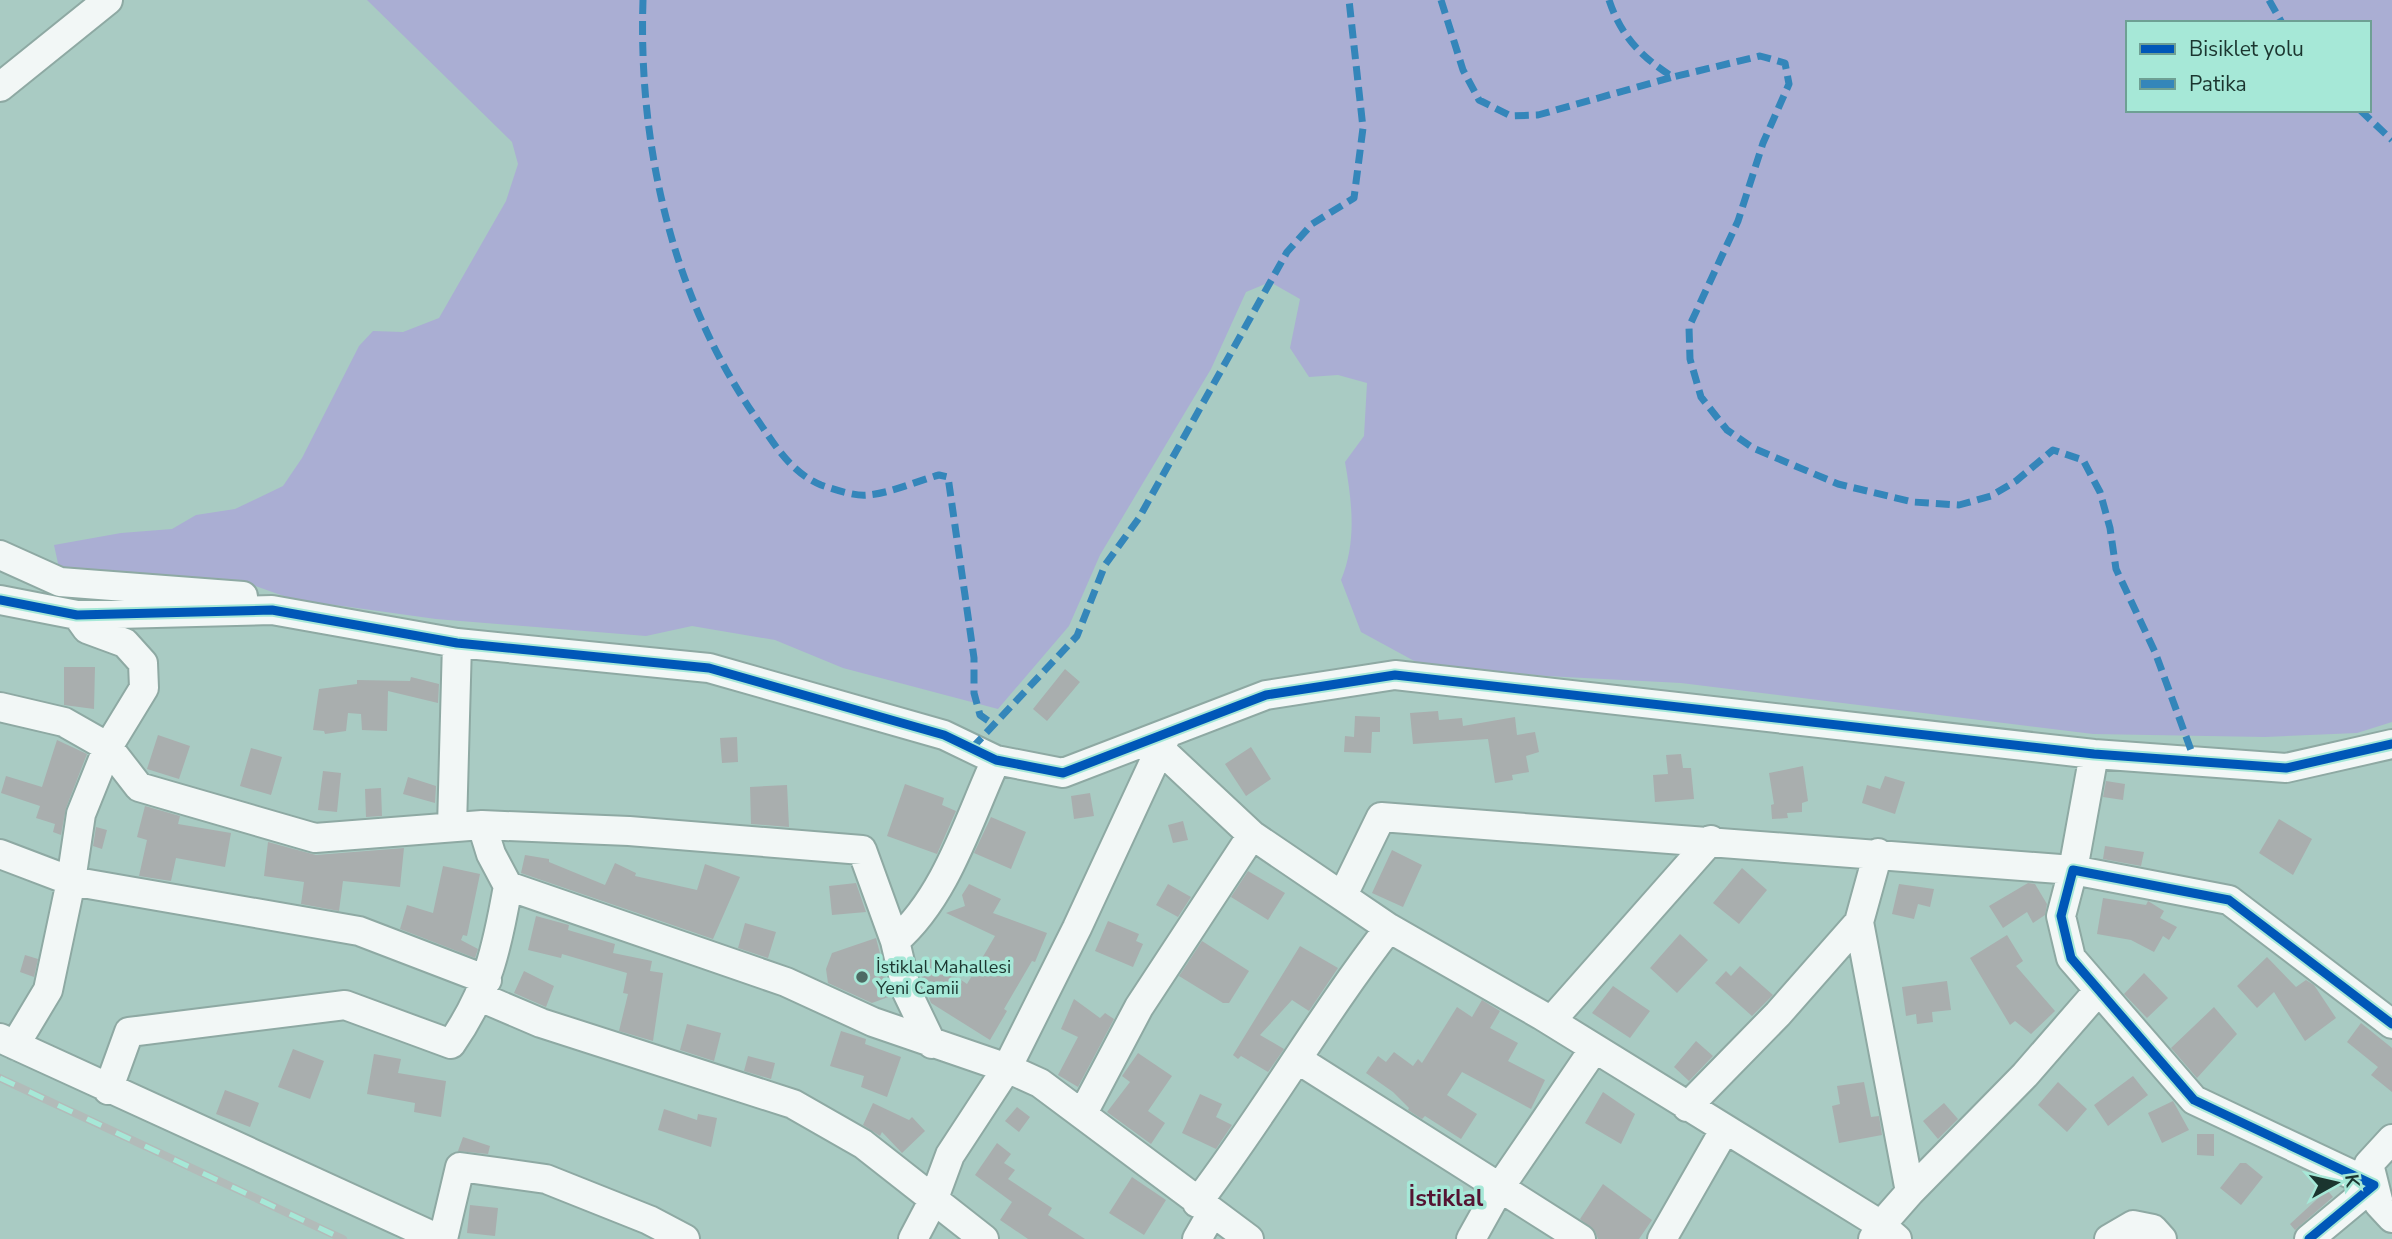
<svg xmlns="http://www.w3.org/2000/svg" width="2392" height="1239" viewBox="0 0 2392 1239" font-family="'Nunito Sans',sans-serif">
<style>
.green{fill:#aaaed3;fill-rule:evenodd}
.building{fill:#a9aeae}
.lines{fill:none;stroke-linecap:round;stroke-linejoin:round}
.minor-casing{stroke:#8ea9a3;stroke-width:32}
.minor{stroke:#f2f7f6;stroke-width:28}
.rail-casing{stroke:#b2bbb9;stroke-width:8}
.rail{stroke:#a6e8d7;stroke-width:5;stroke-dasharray:16;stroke-linecap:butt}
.quiet{stroke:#3486ba;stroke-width:7;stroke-dasharray:14 7;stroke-linecap:butt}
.cycleway-casing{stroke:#a6e8d7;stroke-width:13}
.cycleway{stroke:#0057b8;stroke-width:9}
.poi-dot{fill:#4d6a63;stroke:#a6e8d7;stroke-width:2.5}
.labels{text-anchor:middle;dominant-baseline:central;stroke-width:7;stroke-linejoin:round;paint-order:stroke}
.poi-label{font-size:18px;fill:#1b352f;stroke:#a6e8d7;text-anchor:start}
.district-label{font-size:24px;font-weight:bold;fill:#551432;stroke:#a6e8d7}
</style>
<rect width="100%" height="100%" fill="#a9cbc3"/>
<path class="green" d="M367,0H2392V722L2357,733L2265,737L2093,734L1681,683L1546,676L1418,663L1361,632L1341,580C1357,542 1352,502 1345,462L1364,436L1367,383L1338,375L1309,377L1290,348L1300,299L1270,282L1246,292L1211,369L1100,555L1069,626L998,709L843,668L775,640L692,626L646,636L436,619L292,599L239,580L166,575L115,578L59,568L54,545L121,533L172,529L196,515L235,509L283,486L302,458L359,346L373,331L403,332L439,318L506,201L518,164L512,142ZM2128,23H2369V110H2128Z"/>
<path class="building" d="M64,667H95L94,709L64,705Z
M1065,669L1080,682L1047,721L1033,709Z
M411,677L439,684L438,703L388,691L387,731L362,730L361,714L348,713L346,731L325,734L324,731L313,730L319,689L357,684V680L410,681Z
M1438,711L1439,720L1462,718L1463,726L1515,717L1517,735L1535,732L1539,752L1526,756L1529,772L1512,775L1513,780L1495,783L1488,739L1413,744L1410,713Z
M1355,716L1380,717V732H1372L1371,753L1344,752L1345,736L1354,737Z
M158,735L190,746L179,779L147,769Z
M737,737L738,762L722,763L720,738Z
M57,740L87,754L66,808L61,835L53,832L55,824L36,818L40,806L1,793L6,776L42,787Z
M1251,747L1271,779L1246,796L1225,764Z
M251,748L282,757L271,795L240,786Z
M1681,754L1683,768H1691L1694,799L1655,802L1653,775L1668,774L1666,755Z
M1803,766L1808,801L1802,803V812L1787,813L1788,818L1772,819L1771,805L1774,804L1769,773Z
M323,771L341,773L337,812L318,810Z
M1885,776L1905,782L1895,814L1862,803L1867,785L1880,789Z
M408,777L436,786L435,803L403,794Z
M2106,781L2125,784L2123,800L2103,797Z
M905,784L944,798L942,805L956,811L937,854L887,836Z
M787,785L789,827L751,824L750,787Z
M381,788L382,816L366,817L365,789Z
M1090,793L1094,816L1074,819L1071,796Z
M145,806L180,816L178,824L231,833L225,867L176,858L171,881L139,876L147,840L137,837Z
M991,817L1026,832L1011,869L974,853Z
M2279,819L2312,839L2293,875L2259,853Z
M1183,821L1188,840L1173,843L1168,825Z
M96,827L107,830L102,849L93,846Z
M268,842L316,855L404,848L400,887L343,881L339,911L301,904L304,882L264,876Z
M2105,846L2144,852L2141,866L2103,859Z
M1392,850L1422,865L1403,907L1372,893Z
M525,855L549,859V862L605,885L615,863L636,873L635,876L697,890L705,864L740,877L713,939L521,873Z
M443,866L480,874L467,936L463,935L461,940L478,949L475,958L400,929L407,905L433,913Z
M1742,868L1767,890L1739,924L1713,903Z
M1248,871L1285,893L1268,920L1231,897Z
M856,883L866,912L832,915L829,886Z
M2028,883L2035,884L2047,904L2045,915L2033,923L2027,912L2003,928L1989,906Z
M969,884L1001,899L993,913L1047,933L1035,962L1032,961L1004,1009L1007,1011L990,1040L931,1003L920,973L929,958L967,984L995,936L946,913L965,906L962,895Z
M1168,884L1191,897L1178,917L1156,905Z
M1899,884L1934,889L1930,907L1918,904L1914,919L1892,914Z
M2103,898L2146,905L2148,901L2164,911L2160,918L2177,927L2169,940L2163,936L2154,952L2131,940L2097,934Z
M536,916L569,925L568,930L615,944L613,953L652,961L650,971L663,973L653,1041L619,1031L628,994L623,993L627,973L562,954L561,958L528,950Z
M1108,921L1139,934L1136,941L1143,944L1133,967L1095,951Z
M745,923L776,932L768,958L738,948Z
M1680,934L1708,960L1677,993L1650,968Z
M2007,935L2023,961L2016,966L2055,1011L2031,1034L2015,1021L2010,1025L1970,958Z
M876,938L891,996L872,1003L828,983L826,969L832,953Z
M1202,941L1249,971L1229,1003H1223L1179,976Z
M1300,946L1338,968L1309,1011L1292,1000L1260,1035L1284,1049L1268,1072L1241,1056L1238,1059L1233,1055Z
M25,955L38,959L34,977L20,972Z
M2267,957L2296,987L2306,980L2314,985L2336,1018L2305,1041L2274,992L2257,1008L2237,986Z
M1740,966L1773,995L1752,1016L1715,983L1726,971L1731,976Z
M524,971L554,986L546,1007L514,993Z
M2144,973L2168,998L2147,1018L2124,994Z
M1947,981L1951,1010L1932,1012L1933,1022L1917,1024L1916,1014L1906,1016L1902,987Z
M1613,986L1650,1011L1630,1038L1592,1013Z
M1074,999L1100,1018L1105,1013L1114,1019L1078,1087L1058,1075L1078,1037L1061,1029Z
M1482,1000L1500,1011L1490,1028L1518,1043L1508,1061L1545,1080L1531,1109L1462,1072L1447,1095L1477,1114L1461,1139L1425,1116L1422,1119L1408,1110L1409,1108L1393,1092L1366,1073L1378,1056L1386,1062L1394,1052L1413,1066L1418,1059L1422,1063L1457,1007L1472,1017Z
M2214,1007L2237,1034L2197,1078L2171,1048Z
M2361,1023L2392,1048V1092L2371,1075L2378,1067L2347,1042Z
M687,1024L721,1033L714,1061L680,1050Z
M841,1031L866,1039L865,1044L901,1057L887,1097L861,1087L864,1076L830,1066Z
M1696,1041L1713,1056L1689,1081L1674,1067Z
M293,1049L324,1061L310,1099L278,1087Z
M1138,1053L1172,1076L1148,1111L1165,1123L1151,1144L1107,1112L1130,1082L1122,1076Z
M374,1054L401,1059L398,1073L446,1081L441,1117L414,1112L415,1103L367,1094Z
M748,1056L775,1063L771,1079L744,1071Z
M2133,1076L2148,1095L2108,1126L2094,1105Z
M1864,1082L1871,1117L1879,1116L1882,1135L1839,1143L1832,1106L1840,1104L1837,1086Z
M2058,1082L2087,1109L2067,1132L2038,1105Z
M225,1090L259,1103L250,1127L216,1114Z
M1603,1092L1635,1114L1621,1144L1585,1123Z
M1200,1094L1222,1104L1216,1117L1232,1125L1216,1149L1182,1133Z
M2173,1101L2189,1130L2162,1143L2148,1113Z
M873,1103L909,1120L912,1117L925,1131L902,1153L882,1132L880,1136L863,1125Z
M1944,1103L1958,1119L1938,1139L1923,1121Z
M1017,1107L1030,1117L1019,1132L1005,1121Z
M664,1109L697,1120L698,1114L717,1118L711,1147L658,1130Z
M2197,1134H2214V1156L2197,1155Z
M463,1137L490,1146L488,1154L458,1151Z
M997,1143L1011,1154L1004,1163L1015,1170L1008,1179L1052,1208L1048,1215L1085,1239H1028L1000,1220L1012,1202L975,1175Z
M2240,1163H2246L2263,1177L2241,1205L2220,1188Z
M1132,1177L1166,1200L1144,1235L1109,1213Z
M1603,1184L1652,1220L1639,1239H1598L1595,1231L1580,1219Z
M2327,1190L2333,1197L2295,1230L2290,1224Z
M470,1205L498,1208L495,1236L467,1233Z"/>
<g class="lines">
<g class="minor-casing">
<path id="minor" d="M0,87L108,0
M0,555L60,582L243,596
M0,600L77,615L272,610L457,643L709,668L944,735L996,760L1063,773L1266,695L1395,675L2094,754L2286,768L2392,744
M0,707L64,722L108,747L139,787L315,838L482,825L629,831L862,850L895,941L907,992L932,1044
M1160,749L1252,835L1389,928L1541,1015L1881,1225L1897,1239
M452,827L457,643
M0,854L71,881L359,931L487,980
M508,886L786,982L873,1022L1007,1068L1040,1083L1249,1239
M1343,895L1381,817L2073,870L2094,754
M895,941C946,897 968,821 996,760
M480,997L541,1023L793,1104L863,1144L984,1239
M1551,1021L1711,840
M0,1038L439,1239
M15,1045L48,990L71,881L81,814L108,747L144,688L143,663L125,643L87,629L77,615
M1297,1059L1581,1239
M108,1090L129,1032L345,1005L451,1044C488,991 497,948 508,886L491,854L482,825
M1687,1107L1778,1014L1859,922
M1083,1113L1139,1007L1252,835
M2392,1139L2369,1164L2379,1204L2392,1218
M1910,1192L2025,1075L2099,990
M1197,1203C1265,1114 1320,1017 1389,928
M443,1239L460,1167L546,1179L649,1220L685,1239
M913,1239L933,1201L950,1155L1007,1068L1077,928L1167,734
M1197,1239L1212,1213
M1471,1239L1500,1187L1594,1049
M1662,1239L1725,1129
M1873,1239L1881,1225L1910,1192L1859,922L1878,853
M2109,1239L2133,1225L2153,1229L2162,1239
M2309,1239L2374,1185L2194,1100L2071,958L2061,916L2073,870L2229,900L2392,1024"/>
</g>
<use href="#minor" class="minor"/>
<g class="rail-casing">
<path id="rail" d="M0,1078L343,1239"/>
</g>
<use href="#rail" class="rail"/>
<path class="quiet" d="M643,0C638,147 673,301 759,422C776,447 792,473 821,485C833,489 856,497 868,495C891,493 917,481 939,475L948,477L974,658V693L980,715L993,724
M1441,0L1463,70L1479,100L1511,116L1538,115L1673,77
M1609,0C1621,36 1641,57 1673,77L1760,56L1785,63L1789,84L1763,143L1738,221L1689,327L1690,359L1701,397L1727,430L1753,448L1838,484L1913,502L1959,505L1991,496L2016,481L2053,450L2083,460L2100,492L2110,528L2116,569L2155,652L2195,761
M2269,0L2282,23
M2360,110L2392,140
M972,748L1077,636L1105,565L1139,518L1287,252L1312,224L1354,198L1363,128L1349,0"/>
<g class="cycleway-casing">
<path id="cycleway" d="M0,600L77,615L272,610L457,643L709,668L944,735L996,760L1063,773L1266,695L1395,675L2094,754L2286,768L2392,744
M2309,1239L2374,1185L2194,1100L2071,958L2061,916L2073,870L2229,900L2392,1024"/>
</g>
<use href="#cycleway" class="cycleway"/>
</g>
<circle class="poi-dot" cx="862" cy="977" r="7"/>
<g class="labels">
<g class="poi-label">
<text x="876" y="967">İstiklal Mahallesi<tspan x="876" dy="21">Yeni Camii</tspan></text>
</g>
<g class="district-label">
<text x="1446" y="1198">İstiklal</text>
</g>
</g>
<rect x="2126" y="21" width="245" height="91" fill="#a6e8d7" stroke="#6ea094" stroke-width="2"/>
<rect x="2140" y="44" width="35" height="10" fill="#0057b8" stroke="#6ea094" stroke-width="2"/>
<text x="2189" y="56" font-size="21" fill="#1b352f">Bisiklet yolu</text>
<rect x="2140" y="79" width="35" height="10" fill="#3486ba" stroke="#6ea094" stroke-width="2"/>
<text x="2189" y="91" font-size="21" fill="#1b352f">Patika</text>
<g transform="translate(2336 1183) rotate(82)" stroke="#a6e8d7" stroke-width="5" paint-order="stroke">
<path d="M0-5L12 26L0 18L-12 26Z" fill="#1b352f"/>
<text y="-10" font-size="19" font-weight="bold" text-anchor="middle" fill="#1b352f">K</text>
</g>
</svg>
